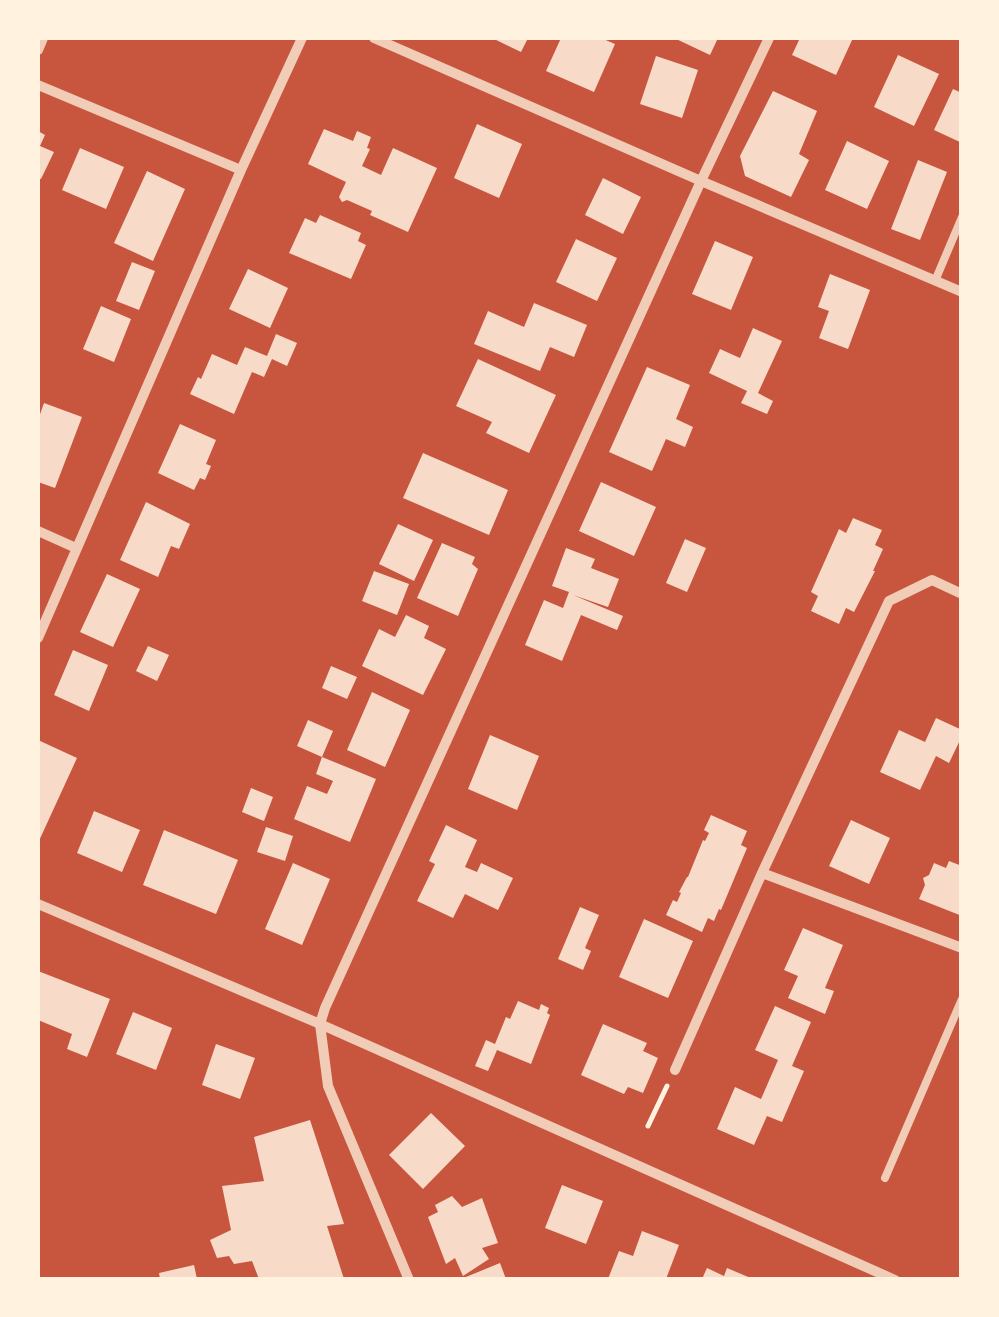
<svg xmlns="http://www.w3.org/2000/svg" width="999" height="1317" viewBox="0 0 999 1317" font-family="Spectral,serif">
<style>
.building{fill:#f7dbc8}
.lines{fill:none;stroke-linecap:round;stroke-linejoin:round}
.path{stroke:#fff3e0;stroke-width:5}
.service{stroke:#f1ccb7;stroke-width:8}
.minor{stroke:#f1ccb7;stroke-width:10}
</style>
<rect width="100%" height="100%" fill="#c8553d"/>
<path class="building" d="M492,38H528L521,52Z
M561,38H601L615,44L594,92L546,71Z
M674,38H718L710,55Z
M800,38H853L836,75L792,55Z
M898,55L939,74L914,126L874,107Z
M656,56L698,70L682,118L640,104Z
M953,89L962,93V143L934,130Z
M773,91L817,111L799,154L809,160L791,197L745,176L740,156Z
M477,124L522,144L499,198L454,178Z
M324,129L353,141L357,131L371,137L367,148L370,149L362,166L381,175L393,148L437,168L408,232L370,215L372,211L347,200L342,202L339,197L346,182L308,164Z
M38,131L45,135L40,146L54,152L41,179L38,178Z
M847,141L889,161L867,209L825,190Z
M80,148L124,167L106,209L62,190Z
M918,160L947,172L920,240L891,229Z
M147,171L185,189L153,261L114,243Z
M603,178L641,197L623,234L585,215Z
M320,215L361,233L358,241L366,245L351,279L289,253L305,218L316,223Z
M576,239L617,258L597,301L556,282Z
M715,241L753,257L731,310L692,294Z
M132,262L155,271L139,310L116,301Z
M248,269L288,288L270,328L229,309Z
M830,274L870,290L848,349L819,338L829,311L818,307Z
M534,303L587,325L574,357L550,347L540,371L474,344L488,311L524,327Z
M101,306L131,319L114,362L83,349Z
M753,328L782,341L758,393L773,401L767,414L741,403L747,391L709,373L720,349L740,358Z
M276,334L297,343L287,366L272,359L264,377L252,372L234,414L190,394L198,377L201,379L212,354L237,365L245,347L267,356Z
M478,359L556,395L529,453L486,433L492,422L456,406Z
M647,367L690,385L676,419L693,427L685,447L666,439L652,471L609,452Z
M44,403L82,417L55,488L38,482V420Z
M180,424L216,440L206,464L211,466L205,480L200,478L194,490L158,473Z
M423,453L508,490L489,535L403,498Z
M601,482L656,507L634,556L579,531Z
M146,502L190,524L179,549L171,546L158,577L120,560Z
M853,518L882,530L875,545L883,549L873,571H875L854,612L846,608L839,624L811,611L818,596L811,592L839,529L846,533Z
M398,524L433,540L414,581L379,564Z
M685,539L706,548L687,592L666,583Z
M442,543L475,557L472,564L478,569L458,616L417,598Z
M566,548L595,559L591,568L619,579L608,607L573,595L623,616L617,630L581,615L562,661L525,645L544,600L563,608L569,592L552,586Z
M374,571L409,584L397,615L362,601Z
M107,574L140,589L113,647L80,632Z
M406,615L429,626L424,638L446,649L423,695L362,666L379,629L395,637Z
M148,646L169,655L157,681L136,671Z
M73,650L108,665L89,711L54,695Z
M331,666L357,677L347,699L322,688Z
M372,692L410,710L385,767L347,750Z
M936,718L962,730V736L949,763L936,756L920,790L880,772L899,730L925,742Z
M308,720L333,731L322,757L297,746Z
M490,735L539,756L517,810L468,789Z
M38,740L77,758L38,843Z
M322,757L376,779L350,842L294,819L307,786L327,794L333,781L316,774Z
M251,788L273,797L264,821L242,812Z
M94,811L140,830L122,872L77,853Z
M711,815L747,831L741,845L747,848L721,910L719,909L714,921L708,918L702,932L666,915L673,900L677,902L681,893L679,892L687,877H688L703,840L705,841L709,833L704,830Z
M851,820L890,838L869,884L829,866Z
M446,825L477,840L465,867L477,872L481,863L513,878L498,910L465,894L453,918L417,901L435,864L429,861Z
M266,827L293,836L285,861L257,852Z
M164,830L238,860L216,914L143,885Z
M949,861L962,866V916L919,899L925,885L923,878L929,875L934,863L946,868Z
M293,863L330,879L302,945L265,929Z
M580,907L599,915L585,948L591,951L583,970L558,959Z
M644,919L693,941L668,998L619,977Z
M803,928L843,945L825,988L834,991L825,1014L788,998L798,976L784,970Z
M38,971L110,999L87,1057L67,1049L72,1034L38,1020Z
M518,1001L539,1010L541,1004L549,1008L547,1013L550,1015L531,1064L497,1050L488,1071L475,1066L486,1040L495,1044L506,1017L510,1019Z
M775,1006L811,1022L792,1066L804,1071L782,1122L767,1116L754,1145L717,1129L735,1087L761,1099L778,1060L755,1050Z
M133,1012L172,1028L156,1070L116,1054Z
M603,1024L647,1043L643,1051L658,1058L643,1093L628,1087L624,1094L581,1075Z
M216,1044L255,1058L240,1099L202,1085Z
M431,1113L465,1146L423,1189L389,1155Z
M310,1120L344,1224L327,1226L344,1279H259L252,1261L234,1264L229,1256L217,1258L210,1240L231,1230L222,1186L264,1181L254,1137Z
M562,1185L603,1201L586,1244L545,1228Z
M452,1196L462,1207L482,1198L498,1243L482,1248L489,1259L463,1276L455,1258L446,1264L428,1217L438,1212L435,1205Z
M642,1231L679,1245L666,1279H608L619,1251L633,1256Z
M500,1263L506,1279H461Z
M194,1265L197,1279H160L159,1273Z
M707,1268L724,1276L727,1268L753,1279H702Z"/>
<g class="lines">
<path class="path" d="M648,1126L667,1086"/>
<path class="service" d="M935,281L962,217
M885,1178L962,999"/>
<path class="minor" d="M374,38L701,181L962,292
M38,50L43,38
M38,85L241,170
M38,531L76,548
M38,638L241,170L302,38
M762,873L962,948
M38,904L320,1024L895,1280
M675,1070L762,873L889,601L932,580L962,594
M409,1280L328,1086L320,1024L325,1008L701,181L769,38"/>
</g>
<rect width="999" height="1317" fill="none" stroke="#fff3e0" stroke-width="80"/>
</svg>
